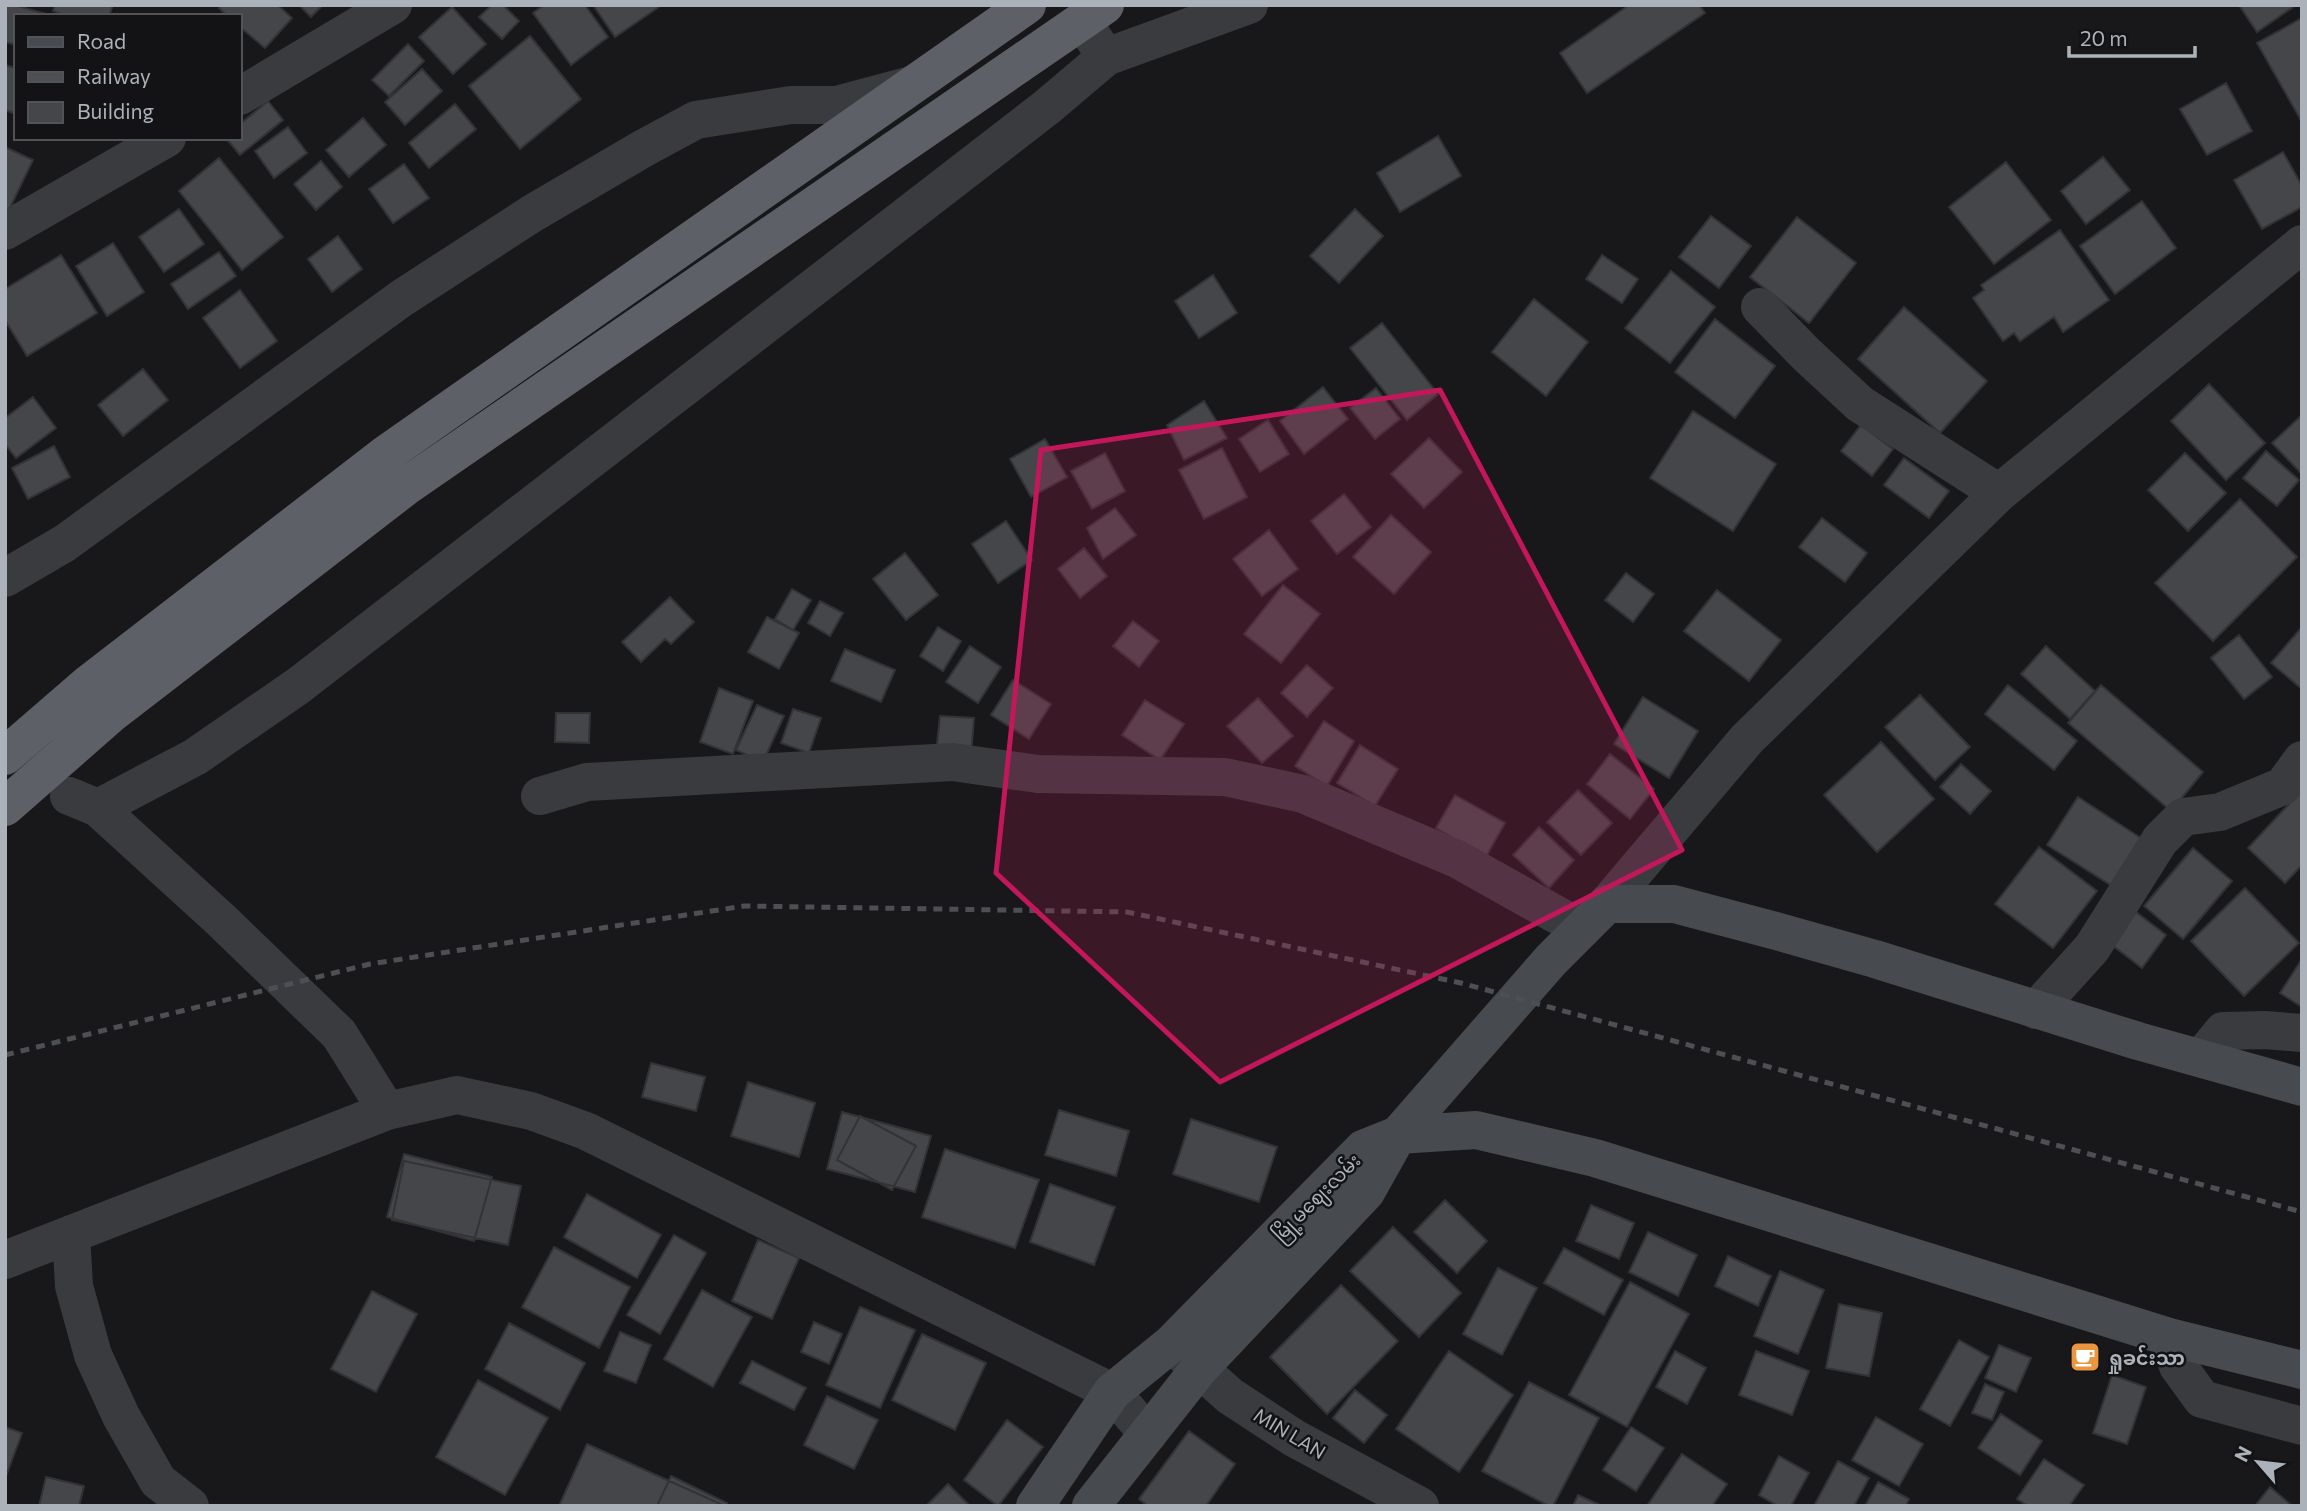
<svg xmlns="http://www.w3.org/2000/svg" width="2307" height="1511" viewBox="0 0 2307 1511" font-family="Commissioner,'Noto Sans Myanmar',sans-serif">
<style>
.building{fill:#45464a;stroke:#323336;stroke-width:2}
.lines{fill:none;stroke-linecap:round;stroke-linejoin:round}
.minor{stroke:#393b3f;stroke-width:38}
.secondary{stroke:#474a4f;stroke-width:38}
.trunk{stroke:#5d6167;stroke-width:38}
.rail{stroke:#4c4f54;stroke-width:5;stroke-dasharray:9 7;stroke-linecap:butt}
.marked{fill:#c2185b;fill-opacity:0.2;stroke:#c2185b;stroke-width:5;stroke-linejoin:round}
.labels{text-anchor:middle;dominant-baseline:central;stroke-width:5;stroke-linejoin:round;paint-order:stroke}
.street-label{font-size:19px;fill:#abb2b9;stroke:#131315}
.poi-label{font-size:19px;font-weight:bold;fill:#abb2b9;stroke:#131315;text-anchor:start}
</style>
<rect width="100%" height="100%" fill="#18181a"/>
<path class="building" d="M5,5H14L50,15L16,16V45L5,42Z
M55,5H113L109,16H67L53,11Z
M221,5H278L292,18L265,48L240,27V16H227L219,8Z
M299,5H323L311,17Z
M492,5H503L519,21L502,39L479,17Z
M544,5H585L608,37L571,65L533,13Z
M593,5H658L659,7L615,37Z
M1629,5H1699L1705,13L1587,93L1560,53Z
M2239,5H2296L2257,32Z
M452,7L486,44L453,74L419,37Z
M2302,18V122L2257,43Z
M530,36L581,99L520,149L469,86Z
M408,44L424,61L389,96L372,80Z
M5,65L16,68V114L5,110Z
M422,69L442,91L405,125L385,102Z
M2226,83L2252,131L2207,155L2180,109Z
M268,101L283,120L240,155L226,138H240V124Z
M455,104L476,129L429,168L409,143Z
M363,118L386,145L349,177L326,150Z
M288,127L307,153L274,178L255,151Z
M1438,136L1461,176L1400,212L1377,173Z
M5,147L33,160L5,218Z
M2283,152L2302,186V207L2262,229L2234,180Z
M2103,157L2130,190L2086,224L2061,191Z
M219,158L283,237L242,270L179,191Z
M321,161L342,187L316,210L294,184Z
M2006,162L2051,220L1994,264L1949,207Z
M404,164L429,198L393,223L369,189Z
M2142,201L2176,248L2115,294L2080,246Z
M179,209L204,244L164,272L139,237Z
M1355,209L1383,236L1339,283L1310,256Z
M1711,216L1751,246L1719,288L1679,257Z
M1797,217L1856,263L1809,323L1750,277Z
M2060,230L2109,300L2063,332L2054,317L2020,341L2014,333L2003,341L1973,298L1984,290L1981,285Z
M338,236L362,269L332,292L308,259Z
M113,243L144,292L107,316L76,266Z
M219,252L236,276L188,309L171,284Z
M61,255L97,313L27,356L5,320V289Z
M1602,255L1638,279L1622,303L1586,279Z
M1671,271L1715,307L1670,363L1625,328Z
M1213,275L1237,313L1199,338L1175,301Z
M240,290L277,341L240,368L203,318Z
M1534,299L1588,342L1546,396L1492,352Z
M1904,307L1987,381L1940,433L1858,359Z
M1715,319L1775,366L1735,418L1675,372Z
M1382,323L1438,394L1407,420L1350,348Z
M143,369L168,400L123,436L98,405Z
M2209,384L2265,443L2226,480L2171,421Z
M1323,387L1348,419L1304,454L1280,421Z
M1376,388L1400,419L1375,439L1350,408Z
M33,397L56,428L16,458L5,444V418Z
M1204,401L1227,438L1184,460L1167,425Z
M1693,411L1776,464L1733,531L1650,478Z
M2302,415V474L2272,443Z
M1268,420L1289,454L1260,472L1239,439Z
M1861,425L1893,449L1872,476L1841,451Z
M1429,438L1462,472L1424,508L1391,474Z
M1045,439L1067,477L1031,497L1010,459Z
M54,446L70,477L28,499L12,468Z
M1222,448L1247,497L1204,519L1179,470Z
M2266,451L2299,480L2277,506L2243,478Z
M1105,453L1125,491L1092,509L1071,471Z
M2185,453L2226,493L2188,531L2148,490Z
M1904,458L1949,491L1929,518L1884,485Z
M1344,494L1371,527L1337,554L1311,521Z
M2240,499L2297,557L2213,641L2155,583Z
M1115,508L1136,535L1103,559L1087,528Z
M1391,515L1431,552L1394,594L1353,557Z
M1822,518L1867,553L1845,582L1799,547Z
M1006,521L1032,560L998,583L972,544Z
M1269,530L1298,569L1262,596L1233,559Z
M1084,548L1107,576L1080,598L1058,569Z
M905,553L938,595L906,620L873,579Z
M1626,573L1654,594L1633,622L1605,600Z
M1283,585L1320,614L1281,663L1244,634Z
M792,589L811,600L793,630L775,619Z
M1717,590L1781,640L1749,681L1684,631Z
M670,597L694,622L671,644L665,639L641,662L622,642Z
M820,601L843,613L830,636L808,623Z
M767,617L799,633L779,669L748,652Z
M1133,621L1159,641L1139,667L1113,646Z
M938,627L961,641L943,671L920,656Z
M2302,627V689L2271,663Z
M2239,635L2272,677L2244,699L2211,658Z
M970,646L1001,667L978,703L946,682Z
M2046,646L2095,691L2070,719L2021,674Z
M845,649L895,670L881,702L831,681Z
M1307,665L1333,688L1307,717L1281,693Z
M1013,680L1051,704L1029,739L991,715Z
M2008,685L2077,741L2054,770L1985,714Z
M2101,685L2203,772L2171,811L2068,723Z
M719,688L753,701L733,754L700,742Z
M1920,695L1970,747L1935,780L1885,727Z
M1643,697L1698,731L1669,778L1614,744Z
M1258,698L1293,736L1262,763L1227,726Z
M1145,700L1184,724L1160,760L1122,735Z
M757,705L784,716L763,762L736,750Z
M793,709L821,718L809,753L781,743Z
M556,713H590L589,743L555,742Z
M940,716L974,718L971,756L936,754Z
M1324,721L1354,741L1327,786L1295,766Z
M1881,742L1934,799L1877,852L1824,795Z
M1360,745L1398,769L1375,806L1337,783Z
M1610,754L1654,789L1630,819L1587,784Z
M1961,764L1991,791L1970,814L1940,787Z
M1578,790L1612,823L1581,855L1547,822Z
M2302,790V865L2285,883L2248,848Z
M1455,795L1505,823L1486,857L1436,828Z
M2078,797L2147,842L2117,889L2047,845Z
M1539,827L1574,860L1549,888L1513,855Z
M2039,847L2097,891L2053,948L1995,904Z
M2193,848L2232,881L2183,939L2144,906Z
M2245,888L2299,943L2244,996L2191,941Z
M2136,912L2166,935L2142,968L2112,945Z
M2302,959V1007L2280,993Z
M651,1063L705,1077L696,1111L642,1097Z
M748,1082L815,1103L799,1157L731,1136Z
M1059,1110L1129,1131L1116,1176L1045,1155Z
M842,1112L931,1136L915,1192L827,1169Z
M860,1116L916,1146L892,1190L837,1160Z
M1191,1119L1277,1147L1259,1202L1173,1174Z
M945,1149L1039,1180L1015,1248L922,1217Z
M404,1154L492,1177L474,1241L387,1217Z
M404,1161L521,1186L508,1245L392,1220Z
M1050,1184L1115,1207L1094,1265L1030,1242Z
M587,1194L661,1235L637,1278L564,1237Z
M1445,1200L1487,1241L1457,1273L1414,1232Z
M1591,1205L1634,1223L1619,1259L1576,1241Z
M1393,1227L1461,1293L1419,1337L1350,1271Z
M1648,1232L1697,1255L1678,1296L1629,1272Z
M674,1235L706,1253L660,1334L627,1315Z
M758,1240L799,1258L772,1319L732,1301Z
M554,1247L630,1287L599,1348L522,1307Z
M1564,1248L1623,1280L1604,1315L1544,1283Z
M1728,1256L1771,1276L1758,1306L1715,1286Z
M1498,1268L1537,1288L1502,1355L1463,1334Z
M1780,1271L1824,1290L1798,1354L1754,1336Z
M1630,1282L1689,1314L1627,1427L1569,1395Z
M1341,1285L1398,1341L1327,1414L1270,1357Z
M702,1290L752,1317L713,1387L664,1359Z
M372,1291L417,1314L376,1392L331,1369Z
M1839,1304L1882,1313L1869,1376L1826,1368Z
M860,1307L915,1330L880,1408L826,1385Z
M814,1322L842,1334L829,1364L801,1352Z
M509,1323L585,1363L560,1410L485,1369Z
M620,1332L651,1345L636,1383L604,1371Z
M922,1334L986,1363L955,1430L892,1400Z
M1959,1340L1989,1357L1950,1426L1920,1409Z
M1999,1345L2031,1358L2016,1392L1985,1378Z
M1449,1351L1513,1395L1459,1472L1396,1429Z
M1675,1351L1706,1368L1687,1404L1656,1387Z
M1756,1351L1809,1371L1792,1415L1739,1395Z
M752,1361L806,1388L794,1410L740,1383Z
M2112,1375L2146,1387L2127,1444L2093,1433Z
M478,1380L548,1418L505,1495L436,1457Z
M1529,1382L1599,1418L1553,1506H1549L1482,1471Z
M1985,1384L2004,1392L1992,1420L1972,1413Z
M1355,1390L1387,1415L1364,1443L1333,1418Z
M827,1396L878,1420L854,1469L804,1445Z
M2001,1414L2042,1441L2020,1475L1978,1448Z
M1876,1417L1923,1444L1899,1486L1852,1460Z
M1007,1420L1043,1447L998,1506L964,1480Z
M5,1427L22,1433L5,1479Z
M1631,1427L1664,1448L1636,1491L1603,1470Z
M1189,1431L1235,1464L1206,1506H1148L1139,1499Z
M587,1444L725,1506H559Z
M1682,1454L1727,1484L1712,1506H1647Z
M1779,1456L1809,1473L1791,1506H1778L1759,1495Z
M2044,1459L2084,1485L2069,1506H2028L2017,1499Z
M1838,1461L1869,1478L1854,1506H1814Z
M671,1476L727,1503L726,1506H657Z
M46,1477L84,1486L79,1506H39Z
M1878,1482L1909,1499L1906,1506H1865Z
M948,1484L970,1506H926Z
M2270,1487L2290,1504L2288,1506H2255Z
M1578,1495L1602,1506H1573Z"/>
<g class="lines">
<path class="minor" d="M1106,57L1249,5
M240,96L393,5
M5,231L167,138
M1760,307L1807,355L1860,404L1999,493
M5,578L65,543L402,298L533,213L644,148L696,120L791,105H836L911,85
M69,796L98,808L221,920L339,1034L387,1111L457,1095L531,1111L586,1131L1112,1392L1148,1434
M540,796L587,782L952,762L1038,774L1225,777L1303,794L1457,859L1582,929
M98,808L195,757L298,686L1047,107L1106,57L1082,21
M1607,904L1747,739L1999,493L2302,244
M2036,1010L2092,948L2160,840L2183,817L2220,812L2283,786L2302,760
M2201,1058L2223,1031L2265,1030L2302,1033
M71,1234L74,1286L93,1355L121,1416L158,1481L190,1506
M5,1260L387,1111
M2169,1337L2178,1366L2202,1399L2302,1426
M1175,1347L1230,1396L1294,1438L1420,1506"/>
<path class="secondary" d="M1035,1506L1112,1392L1171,1344L1363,1149L1398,1135L1476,1130L1595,1158L2169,1337L2302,1370
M1091,1506L1199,1369L1366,1192L1398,1135L1551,960L1607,904H1674L1776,931L1875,959L2138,1041L2302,1087"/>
<path class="trunk" d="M5,756L87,685L386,454L1027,5
M5,807L111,714L408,485L1105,5"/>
<path class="rail" d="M5,1055L370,964L744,906L1127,912L1461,983L2302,1212"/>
</g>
<path class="marked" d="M1440,390L1682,850L1220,1082L996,873L1041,450Z"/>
<defs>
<g id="cafe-square" transform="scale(1.575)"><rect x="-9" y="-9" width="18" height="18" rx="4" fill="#ea9540" stroke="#131315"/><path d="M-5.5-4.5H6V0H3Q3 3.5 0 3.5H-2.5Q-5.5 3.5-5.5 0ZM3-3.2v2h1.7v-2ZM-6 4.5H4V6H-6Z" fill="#fff"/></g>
</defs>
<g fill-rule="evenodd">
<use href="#cafe-square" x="2085" y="1357"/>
</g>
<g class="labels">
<g class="street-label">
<text transform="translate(1316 1197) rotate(-45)">မြို့မဈေးလမ်း</text>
<text transform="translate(1290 1433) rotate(31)">MIN LAN</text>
</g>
<g class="poi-label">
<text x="2108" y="1357">ရှုခင်းသာ</text>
</g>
</g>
<rect width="2307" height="1511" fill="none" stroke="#abb2b9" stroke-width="14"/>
<rect x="14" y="14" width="228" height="126" fill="#131315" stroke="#505357" stroke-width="2"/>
<rect x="28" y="37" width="35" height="10" fill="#474a4f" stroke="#505357" stroke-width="2"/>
<text x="77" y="49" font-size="21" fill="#abb2b9">Road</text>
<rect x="28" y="72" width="35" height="10" fill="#4c4f54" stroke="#505357" stroke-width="2"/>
<text x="77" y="84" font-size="21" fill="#abb2b9">Railway</text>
<rect x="28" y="102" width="35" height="21" fill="#45464a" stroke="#505357" stroke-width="2"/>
<text x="77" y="119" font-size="21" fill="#abb2b9">Building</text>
<g transform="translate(2258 1462) rotate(298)" stroke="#131315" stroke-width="5" paint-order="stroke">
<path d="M0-5L12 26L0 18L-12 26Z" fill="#abb2b9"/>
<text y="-10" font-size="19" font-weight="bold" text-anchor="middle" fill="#abb2b9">N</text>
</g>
<path d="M2069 46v10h126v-10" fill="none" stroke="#abb2b9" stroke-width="3.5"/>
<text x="2080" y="46" font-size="21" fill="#abb2b9" stroke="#131315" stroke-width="5" paint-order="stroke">20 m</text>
</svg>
